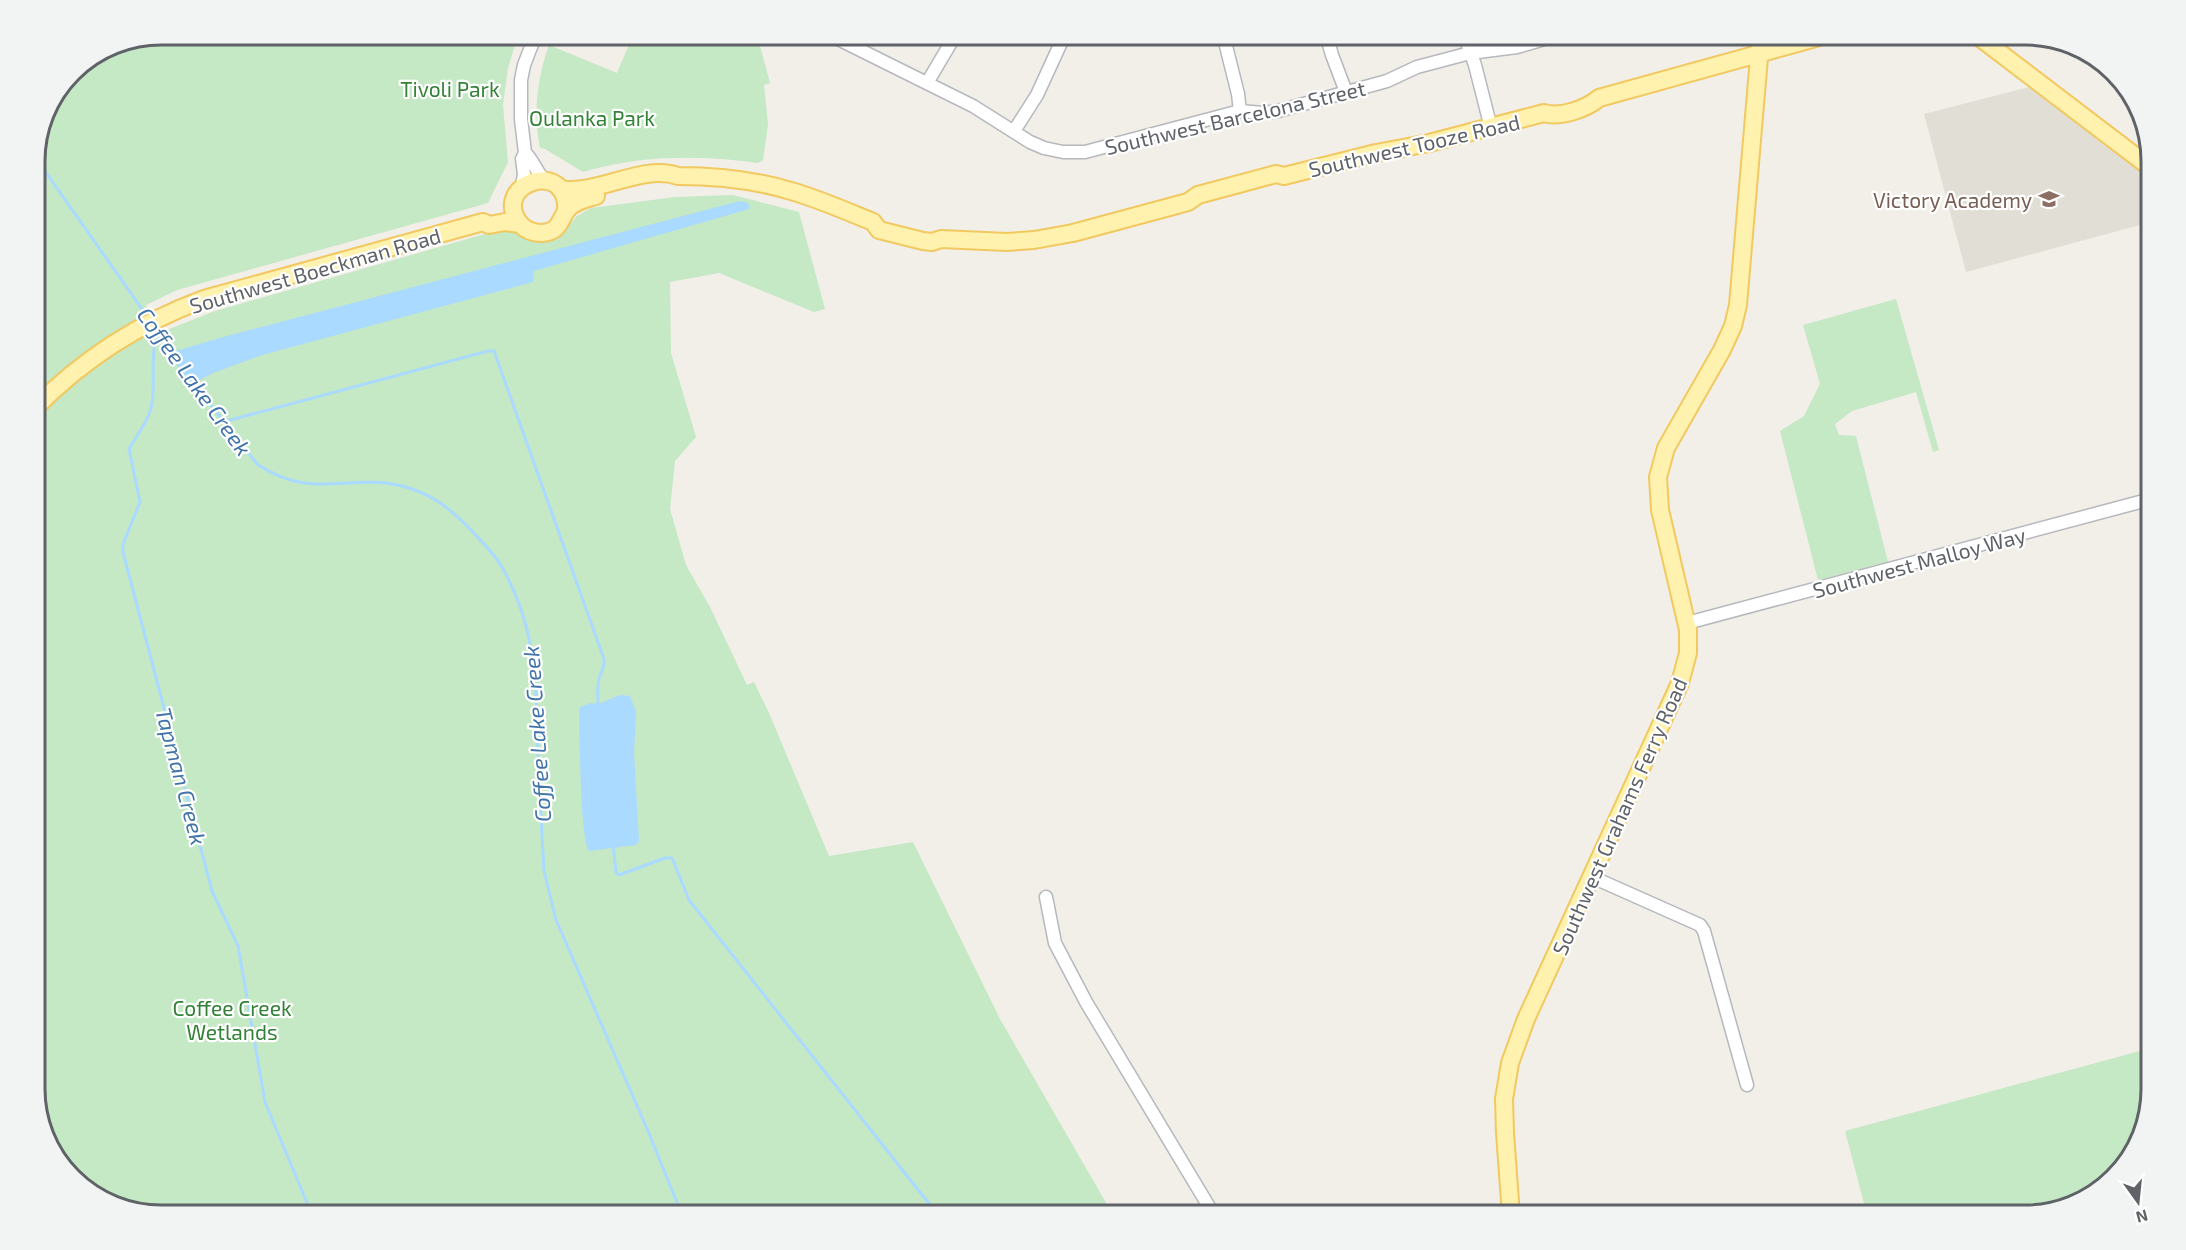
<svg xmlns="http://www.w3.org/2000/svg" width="2186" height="1250" viewBox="0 0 2186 1250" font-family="'Exo 2',sans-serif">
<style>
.education{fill:#e1ded6}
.green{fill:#c5e8c5}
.water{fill:#aadaff}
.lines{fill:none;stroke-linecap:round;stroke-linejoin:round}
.stream{stroke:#aadaff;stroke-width:3}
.minor-casing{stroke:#b5b8bc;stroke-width:15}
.major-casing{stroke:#f2c960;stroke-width:20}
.minor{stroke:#fff;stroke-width:12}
.major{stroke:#fff2af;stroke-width:16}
.labels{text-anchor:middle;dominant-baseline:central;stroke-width:4.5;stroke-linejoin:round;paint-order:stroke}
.park-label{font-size:21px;fill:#348238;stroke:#fff}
.street-label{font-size:21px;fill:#5f6368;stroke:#fff}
.education-label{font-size:21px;fill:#785e54;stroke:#fff;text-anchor:end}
.water-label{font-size:22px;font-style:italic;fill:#4174aa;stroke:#fff}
.rim{fill:none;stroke:#5f6368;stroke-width:3}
</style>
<rect width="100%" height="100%" fill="#f1efe8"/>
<path class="education" d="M2033,86L2151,176V222L1966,272L1924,114Z"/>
<path class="green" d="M161,34L518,35L508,68L503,105L508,162L488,203L177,290L146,305L164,331L215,311L499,230L564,231L577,216L591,208L675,197L733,195L799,212L825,309L814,312L719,273L670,282L671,353L696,437L675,461L670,509L686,565L710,607L747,685L754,682L769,713L829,856L913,842L1000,1019L1113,1215H161L98,1199L52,1153L35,1097V429L46,415L38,386L35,388V153L44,112L72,71L113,44Z
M633,35H757L770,83L764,85L768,125L763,160L758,163C699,155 641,155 583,172L545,149L540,148C533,113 537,79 549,45L617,73Z
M1896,299L1939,450L1933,452L1916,392L1852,411L1835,424L1839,435L1856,436L1888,562L1818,580L1780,431L1804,416L1820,384L1803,325Z
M2151,1048V1089L2135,1152L2089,1198L2025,1215H1867L1845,1131Z"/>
<path class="water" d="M740,201L746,202L750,206L749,209L534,271L533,282L262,355L213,373L191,385L169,354L172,352L227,336Z
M620,695L630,696L636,712L634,753L639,841L636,845L589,851C580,839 580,737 579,716L580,707L591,703L598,704Z"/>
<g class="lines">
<path class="stream" d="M35,157L149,319
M155,327L173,353
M159,333C148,355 157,384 151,408C148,422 136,436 129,449L140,502L123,544V552L212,891L238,946L265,1102L312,1215
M192,381L257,464C311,501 348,473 402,486C430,493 450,508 470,529C480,540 492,551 500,564C537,626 536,683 538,753C539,792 542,831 544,871L556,920L648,1131L682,1215
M223,422L488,351H494L604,659C605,668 602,670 599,678C597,687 598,696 598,705
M613,846L616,872L619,875L665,858H672L689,900L938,1215"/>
<g class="minor-casing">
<path id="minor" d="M828,34L973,106L1030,142L1044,148L1063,152H1085L1240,111L1263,113L1278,111L1387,81L1417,67L1470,53L1517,47L1562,34
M1223,34L1238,94L1240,111
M1326,34L1332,55L1346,92
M1464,34L1475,65L1491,128
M927,83L956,34
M1014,131L1037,95L1065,34
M525,153C533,159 536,172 545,181
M522,187L524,174L522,159L525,153L521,119V80L524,65L536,34
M1687,623L2151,499
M1592,877L1700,925L1704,931L1747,1085
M1046,897L1055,943L1086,1002L1214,1215"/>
</g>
<g class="major-casing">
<path id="major" d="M1975,34L2151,168
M560,189C597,196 643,163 678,176C716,176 755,180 791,191C819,199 846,211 873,222L879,230L923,241L932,242L941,239L1007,242L1034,240L1073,233L1188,202L1198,195L1276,174L1284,176L1376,153L1429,143L1544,113C1560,118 1586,109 1599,98L1830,34
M566,210C569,159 493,182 518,221C523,229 532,233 542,233C561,231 559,220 567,210C574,201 586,199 596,196
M35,408C84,358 139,323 204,299L483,222L489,225L505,222L520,224
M1511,1215L1505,1133L1504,1099L1510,1063L1526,1019L1680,683L1688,653V630L1660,510L1658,477L1666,448L1722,350L1733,326L1738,305L1761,34"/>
</g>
<use href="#minor" class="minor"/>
<use href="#major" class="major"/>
</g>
<defs>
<g id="school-bare" transform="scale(1.62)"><path d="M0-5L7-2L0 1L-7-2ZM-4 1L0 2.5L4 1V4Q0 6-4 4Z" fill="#8d6e63" stroke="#fff" stroke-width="2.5" paint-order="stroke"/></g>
</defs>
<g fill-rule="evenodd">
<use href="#school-bare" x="2049" y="199"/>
</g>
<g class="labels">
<g class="park-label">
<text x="450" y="88">Tivoli Park</text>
<text x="592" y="117">Oulanka Park</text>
<text x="232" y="1007">Coffee Creek<tspan x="232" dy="24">Wetlands</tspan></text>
</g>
<g class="street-label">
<text transform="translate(1235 117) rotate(-13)">Southwest Barcelona Street</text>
<text transform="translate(1414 145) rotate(-13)">Southwest Tooze Road</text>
<text transform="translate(315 270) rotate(-16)">Southwest Boeckman Road</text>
<text transform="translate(1919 562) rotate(-15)">Southwest Malloy Way</text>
<text transform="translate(1619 816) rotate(-66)">Southwest Grahams Ferry Road</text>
</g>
<g class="education-label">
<text x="2032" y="199">Victory Academy</text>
</g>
<g class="water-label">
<text transform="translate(195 381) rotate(54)">Coffee Lake Creek</text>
<text transform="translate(536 734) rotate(-94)">Coffee Lake Creek</text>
<text transform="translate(182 776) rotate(75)">Tapman Creek</text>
</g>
</g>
<path d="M0 0H2186V1250H0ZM161 45H2025A116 116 0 0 1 2141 161V1089A116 116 0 0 1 2025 1205H161A116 116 0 0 1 45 1089V161A116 116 0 0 1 161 45Z" fill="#f2f3f3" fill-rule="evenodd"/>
<path class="rim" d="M161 45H2025A116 116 0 0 1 2141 161V1089A116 116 0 0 1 2025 1205H161A116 116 0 0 1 45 1089V161A116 116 0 0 1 161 45Z"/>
<g transform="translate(2138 1202) rotate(165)" stroke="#ffffff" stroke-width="4.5" paint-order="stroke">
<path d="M0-4.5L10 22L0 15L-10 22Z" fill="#5f6368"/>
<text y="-9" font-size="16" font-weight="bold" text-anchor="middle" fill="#5f6368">N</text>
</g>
</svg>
